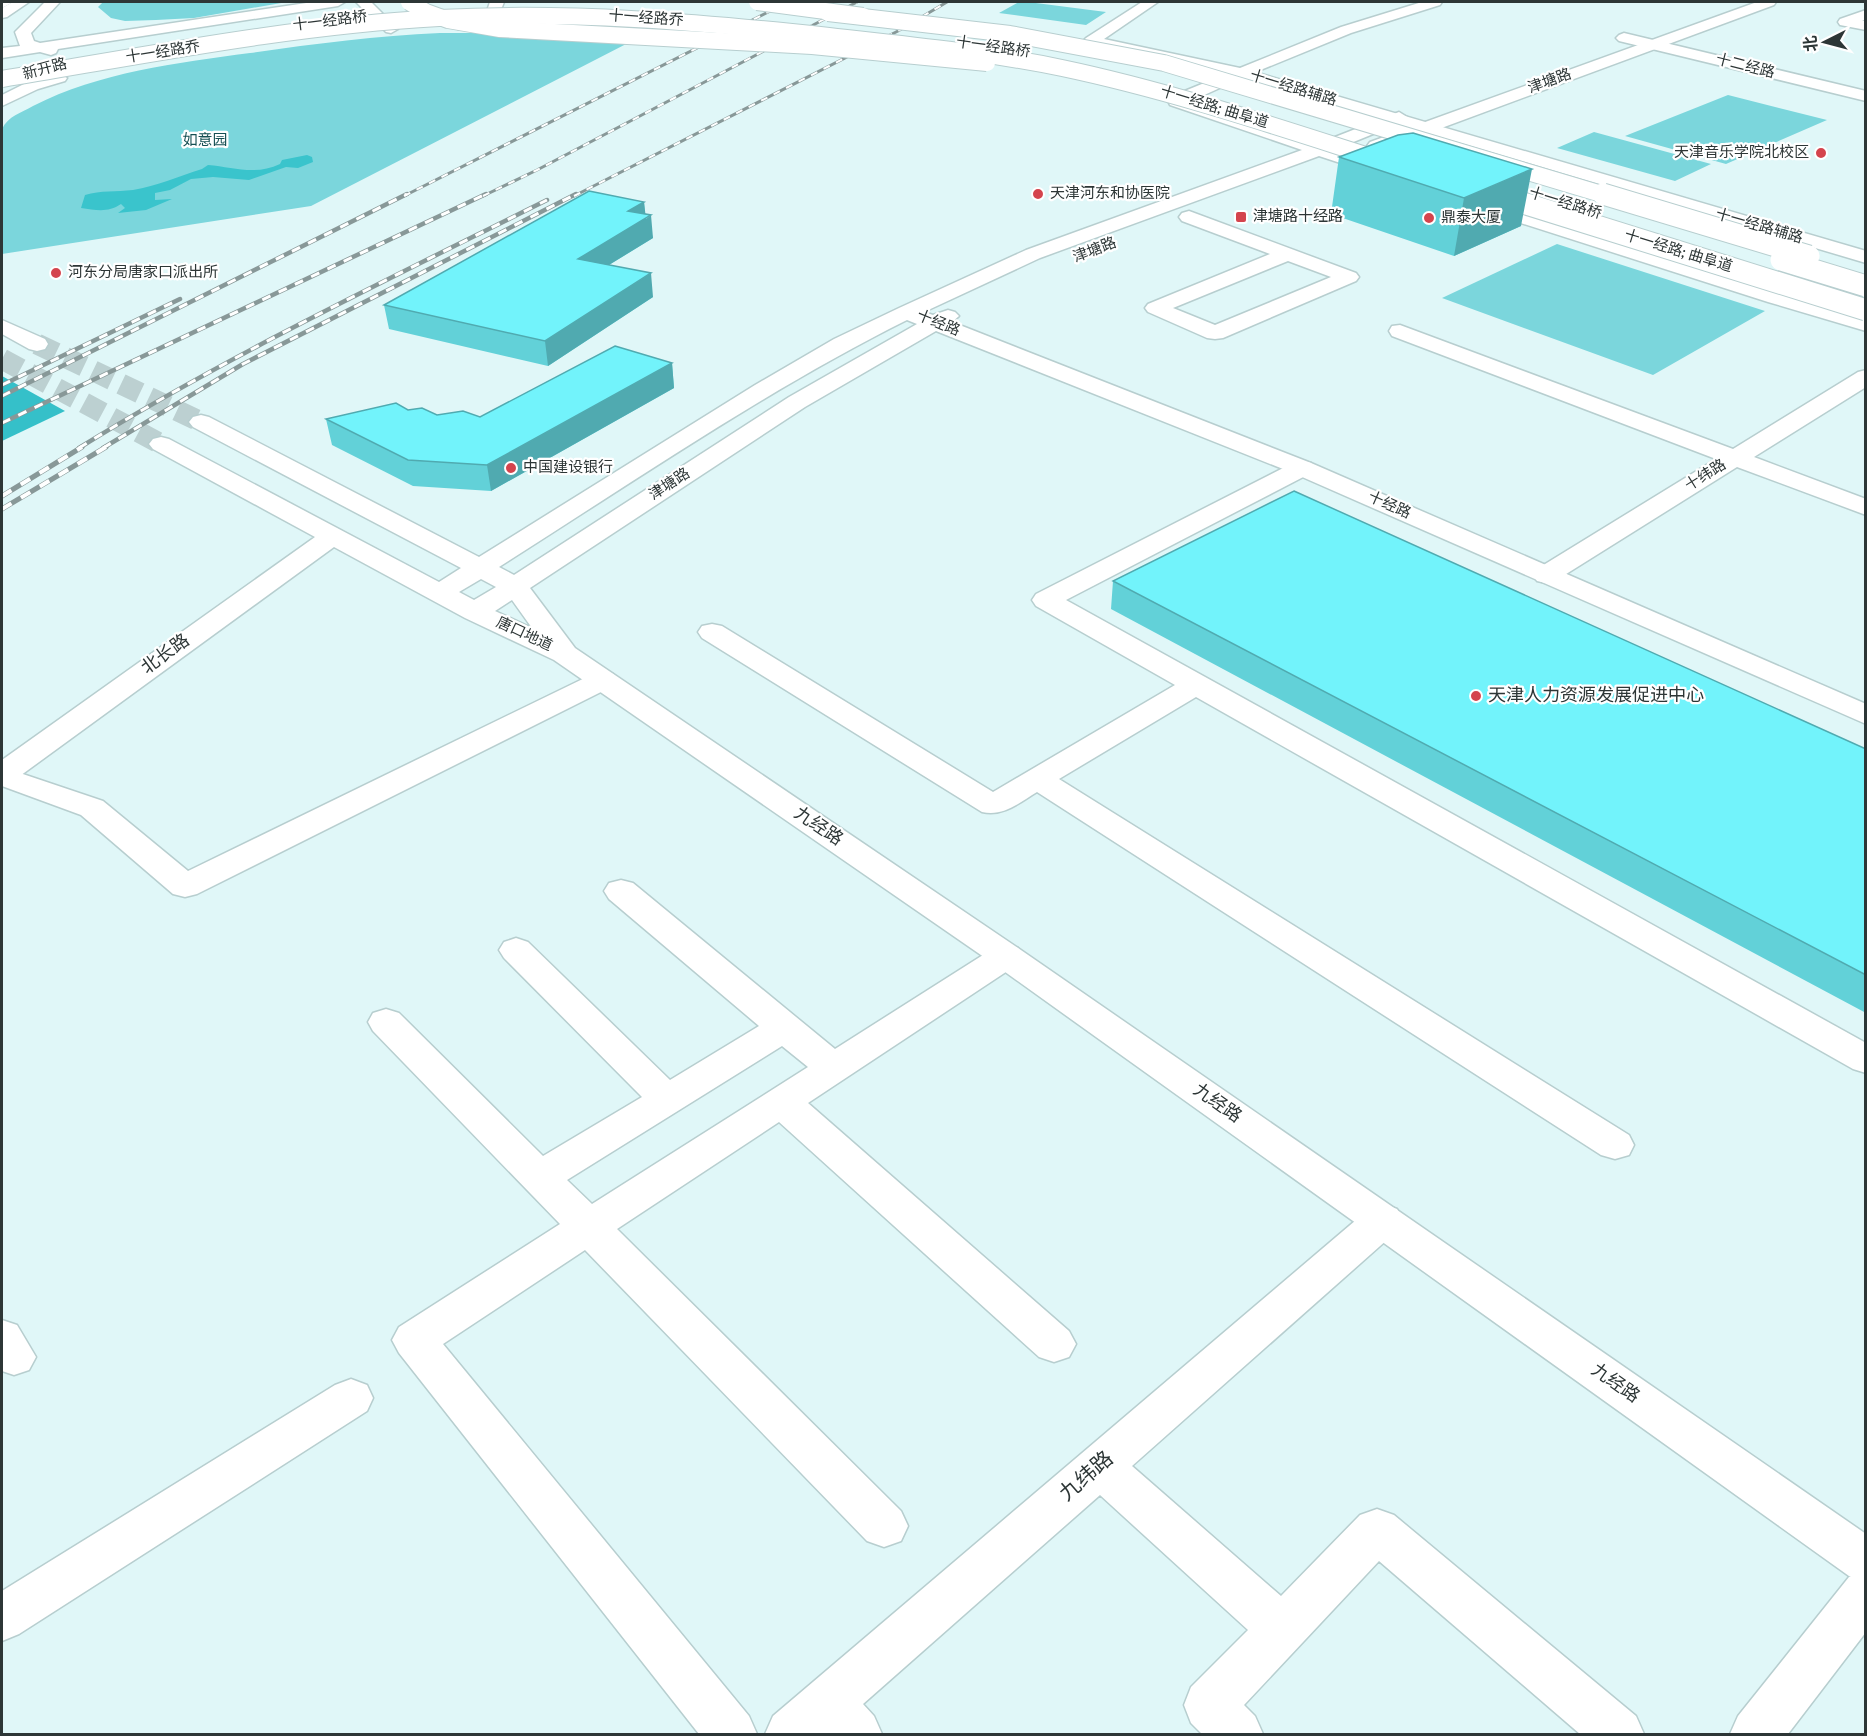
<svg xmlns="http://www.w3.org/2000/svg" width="1867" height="1736" viewBox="0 0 1867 1736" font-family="Overpass,'Noto Sans SC',sans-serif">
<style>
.green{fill:#7bd6dc}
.forest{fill:#35c0c9}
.water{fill:#3ac4cc}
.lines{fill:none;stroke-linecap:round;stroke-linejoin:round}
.secondary-tunnel{stroke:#bcd0d1;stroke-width:21;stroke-dasharray:21 10;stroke-linecap:butt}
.street-casing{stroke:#b7cecf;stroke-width:3}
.secondary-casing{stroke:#b7cecf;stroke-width:3}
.primary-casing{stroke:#b7cecf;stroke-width:3}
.street{fill:#fff;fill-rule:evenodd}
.secondary{fill:#fff;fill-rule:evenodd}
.primary{fill:#fff;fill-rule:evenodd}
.rail-far2-casing{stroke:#889898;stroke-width:3}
.rail-far1-casing{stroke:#889898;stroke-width:4.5}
.rail-casing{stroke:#889898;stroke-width:5}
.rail-far2{stroke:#fff;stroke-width:2;stroke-dasharray:7;stroke-linecap:butt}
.rail-far1{stroke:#fff;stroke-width:3;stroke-dasharray:9;stroke-linecap:butt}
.rail{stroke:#fff;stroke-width:4;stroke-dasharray:11;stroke-linecap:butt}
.primary-bridge-far1-casing{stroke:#b7cecf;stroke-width:18;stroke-linecap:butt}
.primary-bridge-casing{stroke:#b7cecf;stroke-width:23;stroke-linecap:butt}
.highway-bridge-casing{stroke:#b7cecf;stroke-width:18;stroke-linecap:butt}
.primary-bridge-far1{stroke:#fff;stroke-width:16}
.primary-bridge{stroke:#fff;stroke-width:21}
.highway-bridge{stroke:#fff;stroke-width:16}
.wall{fill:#62d1d8}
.shaded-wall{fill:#50aab0}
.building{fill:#72f3fb;stroke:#50aab0;stroke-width:1.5}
.poi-dot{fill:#d4444d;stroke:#fff;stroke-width:2}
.labels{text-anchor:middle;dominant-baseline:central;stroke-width:4.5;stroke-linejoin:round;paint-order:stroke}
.far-street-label{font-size:15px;fill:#2d3636;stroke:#fff}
.far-park-label{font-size:15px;fill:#164f53;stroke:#fff}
.far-poi-label{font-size:15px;fill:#2d3636;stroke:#fff;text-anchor:start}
.street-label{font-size:18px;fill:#2d3636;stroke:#fff}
.poi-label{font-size:18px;fill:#2d3636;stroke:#fff;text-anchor:start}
.near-street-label{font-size:21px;fill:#2d3636;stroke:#fff}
</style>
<rect width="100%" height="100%" fill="#e0f7f8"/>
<path class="green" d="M103,2H287L194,18L156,20L125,21L111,18L98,7Z
M1019,2H1028L1106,12L1086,25L999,13Z
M440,33H498L630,42L311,206L2,254V129C8,116 21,113 33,106C100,72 176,63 250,53C313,44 376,36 440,33Z
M1728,95L1827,120L1726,164L1625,136Z
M1594,132L1711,164L1675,181L1557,148Z
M1557,244L1765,311L1653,375L1442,298Z"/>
<path class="forest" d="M2,376L65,411L2,441Z"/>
<path class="water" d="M307,155L312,157L313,162L298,168L286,167L249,180L213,177L191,179L170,190L155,193V200L172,199L146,210L118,213L125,208L121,204C108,213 96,210 81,208L85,195C101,190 116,192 133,190C157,186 179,176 202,169L208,165C233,167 255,176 280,164L282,160Z"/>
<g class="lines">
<path class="secondary-tunnel" d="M37,344L201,422
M2,359L161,444"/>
<g class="street-casing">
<path id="street" d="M1142,2H1158L1104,39L1240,68L1341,27L1422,2H1442L1440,5L1351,33L1241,78L1086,44L1083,41L1086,38Z
M1866,10V19L1862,21H1866V30L1840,25L1838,22L1840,19Z
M1624,33L1866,91V101L1619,41L1616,38L1619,35Z
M1189,211L1356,273L1359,277L1356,281L1223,338L1215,339L1207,338L1148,312L1145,308L1148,304L1270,254L1182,221L1179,217L1182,213ZM1288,261L1331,277L1215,325L1173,308Z
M1400,325L1733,449L1858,372L1866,370V387L1754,457L1866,499V515L1737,467L1555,581L1546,583L1537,581L1533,575L1537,569L1716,459L1392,336L1389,331L1392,326Z
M1302,461L1311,463L1314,468L1311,473L1066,600L1866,1043V1073L1853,1069L1196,697L1059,779L1629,1135L1634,1145L1629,1155L1615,1159L1601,1155L1037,792C1019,803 1003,817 982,812L702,638L698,632L702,626L712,624L722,626L993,792L1175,685L1036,606L1032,600L1036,594L1293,463Z
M603,671L613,674L617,680L613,686L197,894L185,897L173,894L81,815L2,786V767L103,801L188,871L593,674Z
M621,880L633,883L835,1049L994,948L1006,944L1018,948L1023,956L1018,964L808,1103L1069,1331L1076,1344L1069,1357L1054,1362L1039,1357L779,1122L617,1229L901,1511L908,1526L901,1541L884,1547L867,1541L585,1250L443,1344L749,1716L757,1734H699L399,1353L392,1340L399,1327L560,1224L373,1031L368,1022L373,1013L386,1009L399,1013L543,1156L642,1097L504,958L499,950L504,942L516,938L528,942L670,1080L759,1026L609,899L604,891L609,883ZM782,1046L808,1067L592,1204L567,1180Z
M1383,1204L1397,1209L1403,1220L1397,1231L1132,1466L1281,1596L1360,1515L1377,1509L1394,1515L1636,1716L1644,1734H1580L1379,1561L1244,1705L1255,1716L1263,1734H1202L1191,1723L1184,1705L1191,1687L1248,1630L1100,1495L863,1704L874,1716L882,1734H765L773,1716L1369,1209Z
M2,1320L17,1325L36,1357L29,1370L14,1375L2,1371Z
M351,1379L367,1385L373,1398L367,1411L19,1634L2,1641V1591L335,1385Z
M1866,1571V1632L1788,1734H1730L1738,1716L1849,1577Z"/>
</g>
<g class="secondary-casing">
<path id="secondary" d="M2,2H13L2,8Z
M356,2H371L398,29L391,33L386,32Z
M1241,68L1866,251V263L1242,78L1191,101L1386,167L1389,171L1386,175L1380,176L1319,156L1040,258L924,312L933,315L948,310L955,312L959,316L952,322L1311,463L1866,704V724L1293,473L936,331L805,407L530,588L575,648L1018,948L1866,1534V1583L1849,1576L994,964L554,660L465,618L334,547L13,781L2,783V760L315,537L153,449L149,444L153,439L161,437L169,439L439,582L461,568L193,427L189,422L193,417L201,415L209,417L479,557L755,385L834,339L899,308L1026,250L1302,150L1170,105L1168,101L1170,97ZM907,320L917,324L789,397L514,575L499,567C633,482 765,391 907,320ZM481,579L496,587L474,600L459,592ZM512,600L532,628L495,611Z
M1481,198L1866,318V331L1768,302L1474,208L1472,204L1474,200Z
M2,320L45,339L48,344L45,349L37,351L29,349L2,334Z"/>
</g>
<g class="primary-casing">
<path id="primary" d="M13,2H29L7,17L2,18V8Z
M45,2H60L31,33L34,41L40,43L313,2H345L338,6L58,49L56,53L51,55L40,52L2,58V48L20,46L15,32Z
M490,2H504L497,20L458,29L451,25L453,22L486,14Z
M1757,2H1776L1774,5L1382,150H1370L1367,146L1370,142Z
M59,73L67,78L65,81L38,89L2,106V95L26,83Z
M1399,112L1407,117L1405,121L1324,154H1312L1309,150L1312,146Z"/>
</g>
<use href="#street" class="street"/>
<use href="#secondary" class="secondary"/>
<use href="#primary" class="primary"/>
<g class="rail-far2-casing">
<path id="rail-far2" d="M404,196L788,2
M483,196L537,170L857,2
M574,196L898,31L947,2"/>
</g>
<g class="rail-far1-casing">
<path id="rail-far1" d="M2,385L180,299
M2,396L407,194
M2,423L486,194
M79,448C229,355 389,279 547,200
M103,448L243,364L576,194"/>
</g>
<g class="rail-casing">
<path id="rail" d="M2,496L82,447
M2,509L106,447"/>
</g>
<use href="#rail-far2" class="rail-far2"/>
<use href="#rail-far1" class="rail-far1"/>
<use href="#rail" class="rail"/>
<g class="primary-bridge-far1-casing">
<path id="primary-bridge-far1" d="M828,13L1010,34L1164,63L1608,196
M2,79C147,55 292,26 439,18C570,11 700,22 829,36C907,45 985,52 1062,68C1176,92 1286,130 1397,165
M1483,191L1499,196"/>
</g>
<g class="primary-bridge-casing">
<path id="primary-bridge" d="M1494,194L1866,310
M1603,194L1809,256
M1781,260L1866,286"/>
</g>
<g class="highway-bridge-casing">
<path id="highway-bridge" d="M409,2L426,12L448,20L500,29L812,46L987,63
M757,2L863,16"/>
</g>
<use href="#primary-bridge-far1" class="primary-bridge-far1"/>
<use href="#primary-bridge" class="primary-bridge"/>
<use href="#highway-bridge" class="highway-bridge"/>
</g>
<path class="wall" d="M1398,135L1521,226L1454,256L1331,214L1339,157Z
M644,202L645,214L653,238L609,265L653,297L548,366L389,329L384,305Z
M672,363L674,388L491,491L413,486L332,445L326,419L408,410L437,415L480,417Z
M1113,581L1866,749V1013L1111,609Z"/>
<path class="shaded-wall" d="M1532,169L1521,226L1454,256L1464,198Z
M644,202L646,219L651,215L653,238L581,282L578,259L628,211Z
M651,273L653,297L548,366L545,341Z
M672,363L674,388L491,491L487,465Z"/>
<path class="building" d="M1413,133L1532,169L1464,198L1339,157L1398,135Z
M589,191L644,202L628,211L651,215L578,259L651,273L545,341L384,305Z
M615,346L672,363L487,465L408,460L326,419L396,403L408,410L422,408L437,415L463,411L480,417Z
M1294,491L1866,749V975L1113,581Z"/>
<g class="poi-dot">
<circle cx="1821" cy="153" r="6"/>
<circle cx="1038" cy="194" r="6"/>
<rect x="1235" y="211" width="12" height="12" rx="3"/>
<circle cx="1429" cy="218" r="6"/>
<circle cx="56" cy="273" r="6"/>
<circle cx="511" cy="468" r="6"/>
<circle cx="1476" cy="696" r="6"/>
</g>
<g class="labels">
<g class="far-street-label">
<text transform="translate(646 19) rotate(4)">十一经路乔</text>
<text transform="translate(330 22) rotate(-7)">十一经路桥</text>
<text transform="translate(993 48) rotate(8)">十一经路桥</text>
<text transform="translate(163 53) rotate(-9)">十一经路乔</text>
<text transform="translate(1745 67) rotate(14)">十二经路</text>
<text transform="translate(45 70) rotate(-15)">新开路</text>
<text transform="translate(1550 82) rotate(-20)">津塘路</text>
<text transform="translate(1293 89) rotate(17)">十一经路辅路</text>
<text transform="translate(1214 108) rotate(17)">十一经路; 曲阜道</text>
<text transform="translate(1565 204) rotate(17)">十一经路桥</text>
<text transform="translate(1759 227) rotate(16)">十一经路辅路</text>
<text transform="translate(1095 251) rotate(-21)">津塘路</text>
<text transform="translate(1678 252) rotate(17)">十一经路; 曲阜道</text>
<text transform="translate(938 324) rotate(22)">十经路</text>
<text transform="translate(1706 476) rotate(-32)">十纬路</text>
<text transform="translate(670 485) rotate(-33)">津塘路</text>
<text transform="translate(1389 506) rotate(24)">十经路</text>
<text transform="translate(524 635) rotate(25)">唐口地道</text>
</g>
<g class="far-park-label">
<text x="205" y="141">如意园</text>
</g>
<g class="far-poi-label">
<text x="1809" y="153" text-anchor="end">天津音乐学院北校区</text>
<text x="1050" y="194">天津河东和协医院</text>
<text x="1253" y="217">津塘路十经路</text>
<text x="1441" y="218">鼎泰大厦</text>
<text x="68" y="273">河东分局唐家口派出所</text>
<text x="523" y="468">中国建设银行</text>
</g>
<g class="street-label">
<text transform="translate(166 655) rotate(-36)">北长路</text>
<text transform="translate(818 827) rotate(34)">九经路</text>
<text transform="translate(1217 1104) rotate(35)">九经路</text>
<text transform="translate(1615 1384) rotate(35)">九经路</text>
</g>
<g class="poi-label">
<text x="1488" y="696">天津人力资源发展促进中心</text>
</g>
<g class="near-street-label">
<text transform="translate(1087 1477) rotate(-41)">九纬路</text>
</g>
</g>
<rect width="1867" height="1736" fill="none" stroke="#2d3636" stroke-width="6"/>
<g transform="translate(1825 42) rotate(264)" stroke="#ffffff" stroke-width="4.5" paint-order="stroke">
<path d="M0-4.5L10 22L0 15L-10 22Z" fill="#2d3636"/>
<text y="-9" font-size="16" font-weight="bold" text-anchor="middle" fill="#2d3636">北</text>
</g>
</svg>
